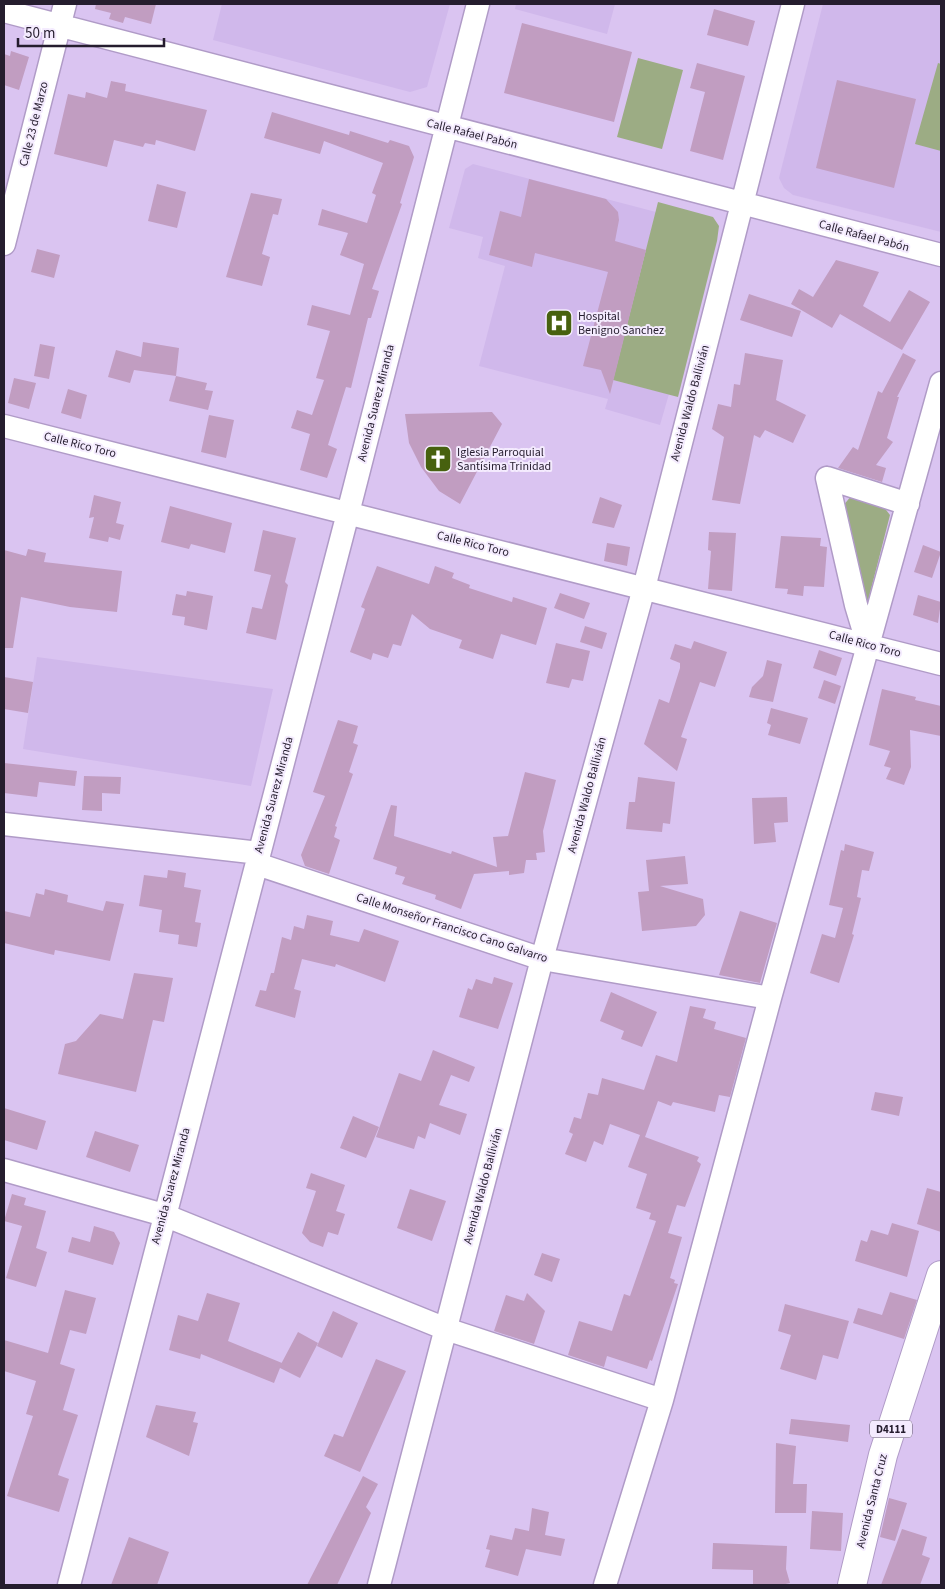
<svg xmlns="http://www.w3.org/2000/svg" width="945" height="1589" viewBox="0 0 945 1589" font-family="'Source Sans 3',sans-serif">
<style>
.built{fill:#d0b8eb}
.green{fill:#9cac84}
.building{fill:#c19dc1}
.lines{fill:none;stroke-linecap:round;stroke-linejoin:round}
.minor-casing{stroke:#b09bc7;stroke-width:25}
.primary-casing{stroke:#b09bc7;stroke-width:30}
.minor{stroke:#fff;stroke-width:22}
.primary{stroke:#fff;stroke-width:28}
.labels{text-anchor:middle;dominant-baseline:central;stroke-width:4;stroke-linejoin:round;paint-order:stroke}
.shield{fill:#f4ebfe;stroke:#635b6c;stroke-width:1}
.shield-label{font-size:11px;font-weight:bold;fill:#251d2e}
.street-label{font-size:12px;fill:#251d2e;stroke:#f4ebfe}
.poi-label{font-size:12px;fill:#251d2e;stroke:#f4ebfe;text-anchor:start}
</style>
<rect width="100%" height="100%" fill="#dac4f1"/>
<path class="built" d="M222,4H450L427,87L410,92L213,40Z
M516,4H615L607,34L515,9Z
M823,4H941V232L793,195L784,188L779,178Z
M473,164L656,212L613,380L669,394L660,425L605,409L608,399L479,366L505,266L478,258L483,237L449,228L465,169Z
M37,657L273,689L251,786L23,749Z"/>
<path class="green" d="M638,58L683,70L662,149L617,137Z
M938,63L941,64V151L915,144Z
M658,202L713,217L719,226L717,241L678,397L613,380Z
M852,495L883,506L890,515L866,609L842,507Z"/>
<path class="building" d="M96,4H156L151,24L125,17L123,23L109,19L111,13L95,9Z
M714,9L755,21L748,46L707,35Z
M522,23L632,52L614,122L504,93Z
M11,51L29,57L19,90L4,85V54L10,56Z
M697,63L745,76L723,160L690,151L705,92L690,88Z
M837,80L916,99L894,188L816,168Z
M111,81L126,84L125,91L207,110L195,151L156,140L155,145L145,143L143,147L114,140L107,167L54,154L68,94L85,98L86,92L107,98Z
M272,112L349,135L350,131L388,143L390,140L409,146L414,157L400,203L402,204L372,289L379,291L371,318H368L351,388L346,387L328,445L337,449L327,478L300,470L310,434L291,428L297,410L312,415L324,380L316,378L330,331L307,325L312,305L350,315L364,264L340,255L348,233L318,225L322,209L367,223L376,195L372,193L383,163L324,141L320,154L264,138Z
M529,179L606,199L618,212L619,220L615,241L646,250L610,394L601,370L583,366L608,272L535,253L532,267L489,255L500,211L521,217Z
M157,184L186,192L177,228L148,221Z
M251,193L282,199L278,215L273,214L262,254L270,257L262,286L226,277Z
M37,249L60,255L54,278L31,272Z
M836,260L879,272L863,306L890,322L909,290L930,302L902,350L840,314L832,328L791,304L799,289L813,297Z
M749,294L801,311L792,337L740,320Z
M143,342L179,348L176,376L134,370L130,383L108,377L116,350L141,357Z
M40,344L55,347L49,379L34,376Z
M745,353L783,360L776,400L806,415L793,443L765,430L760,438L754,435L740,504L712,500L724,437L712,429L718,404L731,407L734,384L740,385Z
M903,353L916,360L897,397H899L887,438L893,442L876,465L886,468L882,482L838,468L853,447L858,450L878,391L882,393Z
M176,376L207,383L205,390L213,391L208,410L169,401Z
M14,378L36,383L29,409L8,403Z
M68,389L87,395L81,419L61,413Z
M492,412L502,424L460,504L439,491L421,467L409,443L405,414Z
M209,415L234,420L226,458L201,452Z
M94,495L121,502L116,523L124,525L120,540L109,537L108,542L89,538L94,517L89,518Z
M600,497L622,505L614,528L592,523Z
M170,506L232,523L225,553L191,544L189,549L161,542Z
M263,530L296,538L285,582L288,585L276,640L246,633L252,607L262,609L271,575L254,571Z
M709,532L736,533L732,591L708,589L711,551L708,550Z
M781,536L821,538L820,546L827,547L824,587L804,586L803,596L787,594L788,589L775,588Z
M607,543L630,547L627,566L604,561Z
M923,545L941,552L932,578L914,572Z
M28,549L46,553L44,562L122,571L117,612L70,607L21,597L13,648H4V550L26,556Z
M377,566L429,584L435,566L454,573L452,578L470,585L469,588L512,602L513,597L547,608L536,645L501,634L493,659L459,648L462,640L430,629L412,614L401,646L393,644L388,658L373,653L371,660L350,652L365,609L361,607Z
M187,591L213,596L207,630L184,625L185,617L172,615L176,594L186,596Z
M560,593L590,603L584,619L554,608Z
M918,595L941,602L938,623L913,615Z
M585,626L607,633L602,649L580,642Z
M694,641L727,652L715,687L700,682L681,737L687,739L677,771L644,744L659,699L669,703L680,668V663L670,659L675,644L691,649Z
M556,643L590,651L583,681L572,679L569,688L546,683Z
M819,650L842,658L836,676L813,668Z
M767,660L782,664L773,702L749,697L752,687L763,676Z
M4,677L33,682L28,713L4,709Z
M824,680L841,686L835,704L818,698Z
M882,689L916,697L915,700L941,706V736L910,730L911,767L904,785L886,779L891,768L884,766L890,751L869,745Z
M771,708L808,718L800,744L768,735L771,725L767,723Z
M338,720L358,726L353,743L358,745L349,772L353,774L335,826L337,827L334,837L340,840L329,874L305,866L301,855L325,796L313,792Z
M4,763L77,771L75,786L39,782L37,797L4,793Z
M525,772L556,780L543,831L545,852L536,853L537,860H526L524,873L509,875V871L474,874L461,909L435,899L436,895L402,884L405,877L395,874L397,867L373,859L391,805L397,806L394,836L451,854L452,851L497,867L493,837L508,836Z
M84,776L121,777L120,794L102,793V811L82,810Z
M638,777L675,782L670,824L663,823L662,832L626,829L629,802H635Z
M787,797L788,822L774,823L776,842L754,844L752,798Z
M845,844L874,852L869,871L862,870L857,897L861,898L852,934L854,935L839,983L810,973L822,934L835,938L843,908L829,905L841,850L844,851Z
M685,856L688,884L660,886L703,899L705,915L696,926L642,931L638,892L649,891L646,860Z
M168,870L186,873L184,887L201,890L195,922L201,923L197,947L178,944L179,935L159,932L162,910L139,906L144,875L167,878Z
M45,889L68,895L67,902L103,911L106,901L124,904L110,961L55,950L54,955L4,943V911L30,917L36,893L44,895Z
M740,911L777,923L760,983L719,975Z
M307,915L333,921L330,935L359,942L364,929L399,941L385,982L336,964L335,967L302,959L294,989L301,991L295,1018L255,1006L260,990L266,991L271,973H274L282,937L291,940L294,926L304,929Z
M134,973L173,978L164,1022L153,1020L136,1092L58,1074L65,1044L76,1041L100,1014L123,1019Z
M494,977L513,983L498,1029L459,1017L468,988L472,990L476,979L492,984Z
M611,992L657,1012L642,1047L621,1039L624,1031L600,1021Z
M690,1006L706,1009L703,1018L716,1022L714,1029L746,1038L730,1097L719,1095L715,1112L673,1102L671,1106L658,1101L645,1137L699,1157L697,1161L701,1164L685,1207L677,1205L668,1233L682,1237L670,1278L675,1280L674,1283L678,1284L652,1361L650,1360L647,1369L607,1356L604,1367L568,1355L579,1321L612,1331L624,1294L630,1296L656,1221L649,1219L651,1213L636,1208L647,1174L628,1167L640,1135L610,1124L603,1145L594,1141L586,1162L565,1154L573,1134L569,1132L574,1117L581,1119L588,1093L598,1095L602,1078L644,1090L656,1055L677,1062Z
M433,1050L475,1067L469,1082L451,1075L439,1105L467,1114L460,1135L430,1123L425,1139L418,1136L414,1149L376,1137L399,1073L421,1081Z
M875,1092L903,1097L899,1116L871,1110Z
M4,1108L46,1121L37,1150L4,1140Z
M353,1116L379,1127L366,1158L340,1148Z
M95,1131L139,1145L130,1172L86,1157Z
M311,1173L345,1185L336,1211L345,1214L338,1235L328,1232L323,1247L310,1242L302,1233L316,1191L306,1188Z
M927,1188L941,1192V1232L917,1224Z
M410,1189L446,1201L432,1241L397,1228Z
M12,1194L26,1198L24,1205L46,1211L36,1248L47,1252L36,1287L6,1278L22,1226L4,1221Z
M892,1223L919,1231L907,1277L855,1261L861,1240L867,1242L871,1230L888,1235Z
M94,1226L114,1232L120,1243L113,1265L68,1252L72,1237L90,1242Z
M542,1253L560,1259L552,1282L534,1275Z
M65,1290L96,1298L86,1334L70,1330L60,1364L75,1369L63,1410L78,1415L58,1475L69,1479L59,1512L7,1496L33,1416L26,1414L36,1381L4,1371V1340L48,1353Z
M890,1292L917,1300L904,1339L853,1323L858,1308L882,1315Z
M207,1293L240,1303L228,1341L282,1363L280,1366L298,1332L318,1343L300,1378L280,1368L274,1383L201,1354L200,1359L169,1350L178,1315L198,1321Z
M527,1293L545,1311L534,1344L494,1331L506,1295L524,1301Z
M785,1304L849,1321L838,1359L823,1355L816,1380L780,1369L791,1335L778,1331Z
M333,1311L358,1323L342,1358L317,1346Z
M376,1359L406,1371L360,1472L324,1456L334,1434L343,1437Z
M156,1405L196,1412L193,1422L198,1423L189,1456L146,1437Z
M791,1419L850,1425L848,1442L789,1434Z
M776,1443L796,1446L793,1484H807L806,1513H775Z
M363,1476L378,1484L366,1507L371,1513L337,1585H307Z
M889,1498L907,1503L895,1541L880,1537Z
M532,1508L549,1512L545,1535L565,1539L561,1556L526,1549L518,1576L485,1567L490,1550L486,1549L490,1535L512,1540L515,1528L529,1531Z
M812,1511L843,1513L841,1551L810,1549Z
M902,1529L927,1537L922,1555L930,1558L920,1585H881Z
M129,1537L169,1552L157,1585H111Z
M713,1543L787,1546L786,1569L790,1583L781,1585H753V1570L712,1569Z"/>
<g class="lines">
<g class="minor-casing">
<path id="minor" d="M4,11L941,255
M4,244L65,4
M4,426L941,664
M827,478L856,605L868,645
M827,478L908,504
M4,824L259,853
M257,864L542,959L770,998
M4,1170L164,1215L446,1329L662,1400
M69,1585L348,513L478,4
M379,1585L542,959L644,588L793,4
M605,1585L662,1400L770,998L941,383"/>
</g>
<g class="primary-casing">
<path id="primary" d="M852,1585L883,1455L941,1275"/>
</g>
<use href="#minor" class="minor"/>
<use href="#primary" class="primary"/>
</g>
<defs>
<g id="hospital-square" transform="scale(1.4375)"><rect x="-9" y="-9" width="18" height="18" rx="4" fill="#47610f" stroke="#f4ebfe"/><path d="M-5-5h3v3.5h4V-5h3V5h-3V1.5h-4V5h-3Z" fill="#fff"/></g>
<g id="church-square" transform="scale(1.4375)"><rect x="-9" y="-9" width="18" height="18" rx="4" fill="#47610f" stroke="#f4ebfe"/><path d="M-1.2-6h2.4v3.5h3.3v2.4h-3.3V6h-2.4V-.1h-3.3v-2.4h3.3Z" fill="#fff"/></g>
</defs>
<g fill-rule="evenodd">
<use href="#hospital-square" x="559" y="323"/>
<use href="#church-square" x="438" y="459"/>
</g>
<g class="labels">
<rect class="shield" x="870" y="1420.5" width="42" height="17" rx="4"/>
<g class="shield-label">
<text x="891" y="1429">D4111</text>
</g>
<g class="street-label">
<text transform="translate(34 124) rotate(-76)">Calle 23 de Marzo</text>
<text transform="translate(472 134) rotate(14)">Calle Rafael Pabón</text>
<text transform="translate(864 236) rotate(15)">Calle Rafael Pabón</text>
<text transform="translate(376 403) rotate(-76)">Avenida Suarez Miranda</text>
<text transform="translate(690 403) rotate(-75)">Avenida Waldo Ballivián</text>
<text transform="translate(80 445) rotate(14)">Calle Rico Toro</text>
<text transform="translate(473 544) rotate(14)">Calle Rico Toro</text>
<text transform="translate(865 644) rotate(15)">Calle Rico Toro</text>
<text transform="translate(274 795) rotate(-75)">Avenida Suarez Miranda</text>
<text transform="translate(587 795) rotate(-75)">Avenida Waldo Ballivián</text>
<text transform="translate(452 928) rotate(18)">Calle Monseñor Francisco Cano Galvarro</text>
<text transform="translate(171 1186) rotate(-75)">Avenida Suarez Miranda</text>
<text transform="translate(483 1186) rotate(-75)">Avenida Waldo Ballivián</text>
<text transform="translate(872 1501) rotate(-76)">Avenida Santa Cruz</text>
</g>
<g class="poi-label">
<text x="578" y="316">Hospital<tspan x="578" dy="14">Benigno Sanchez</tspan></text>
<text x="457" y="452">Iglesia Parroquial<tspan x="457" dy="14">Santísima Trinidad</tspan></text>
</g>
</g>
<rect width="945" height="1589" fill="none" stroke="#251d2e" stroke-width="10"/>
<path d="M18 38v8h146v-8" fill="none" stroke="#251d2e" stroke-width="2.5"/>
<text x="25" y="38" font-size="15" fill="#251d2e" stroke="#f4ebfe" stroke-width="4" paint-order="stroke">50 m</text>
</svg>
